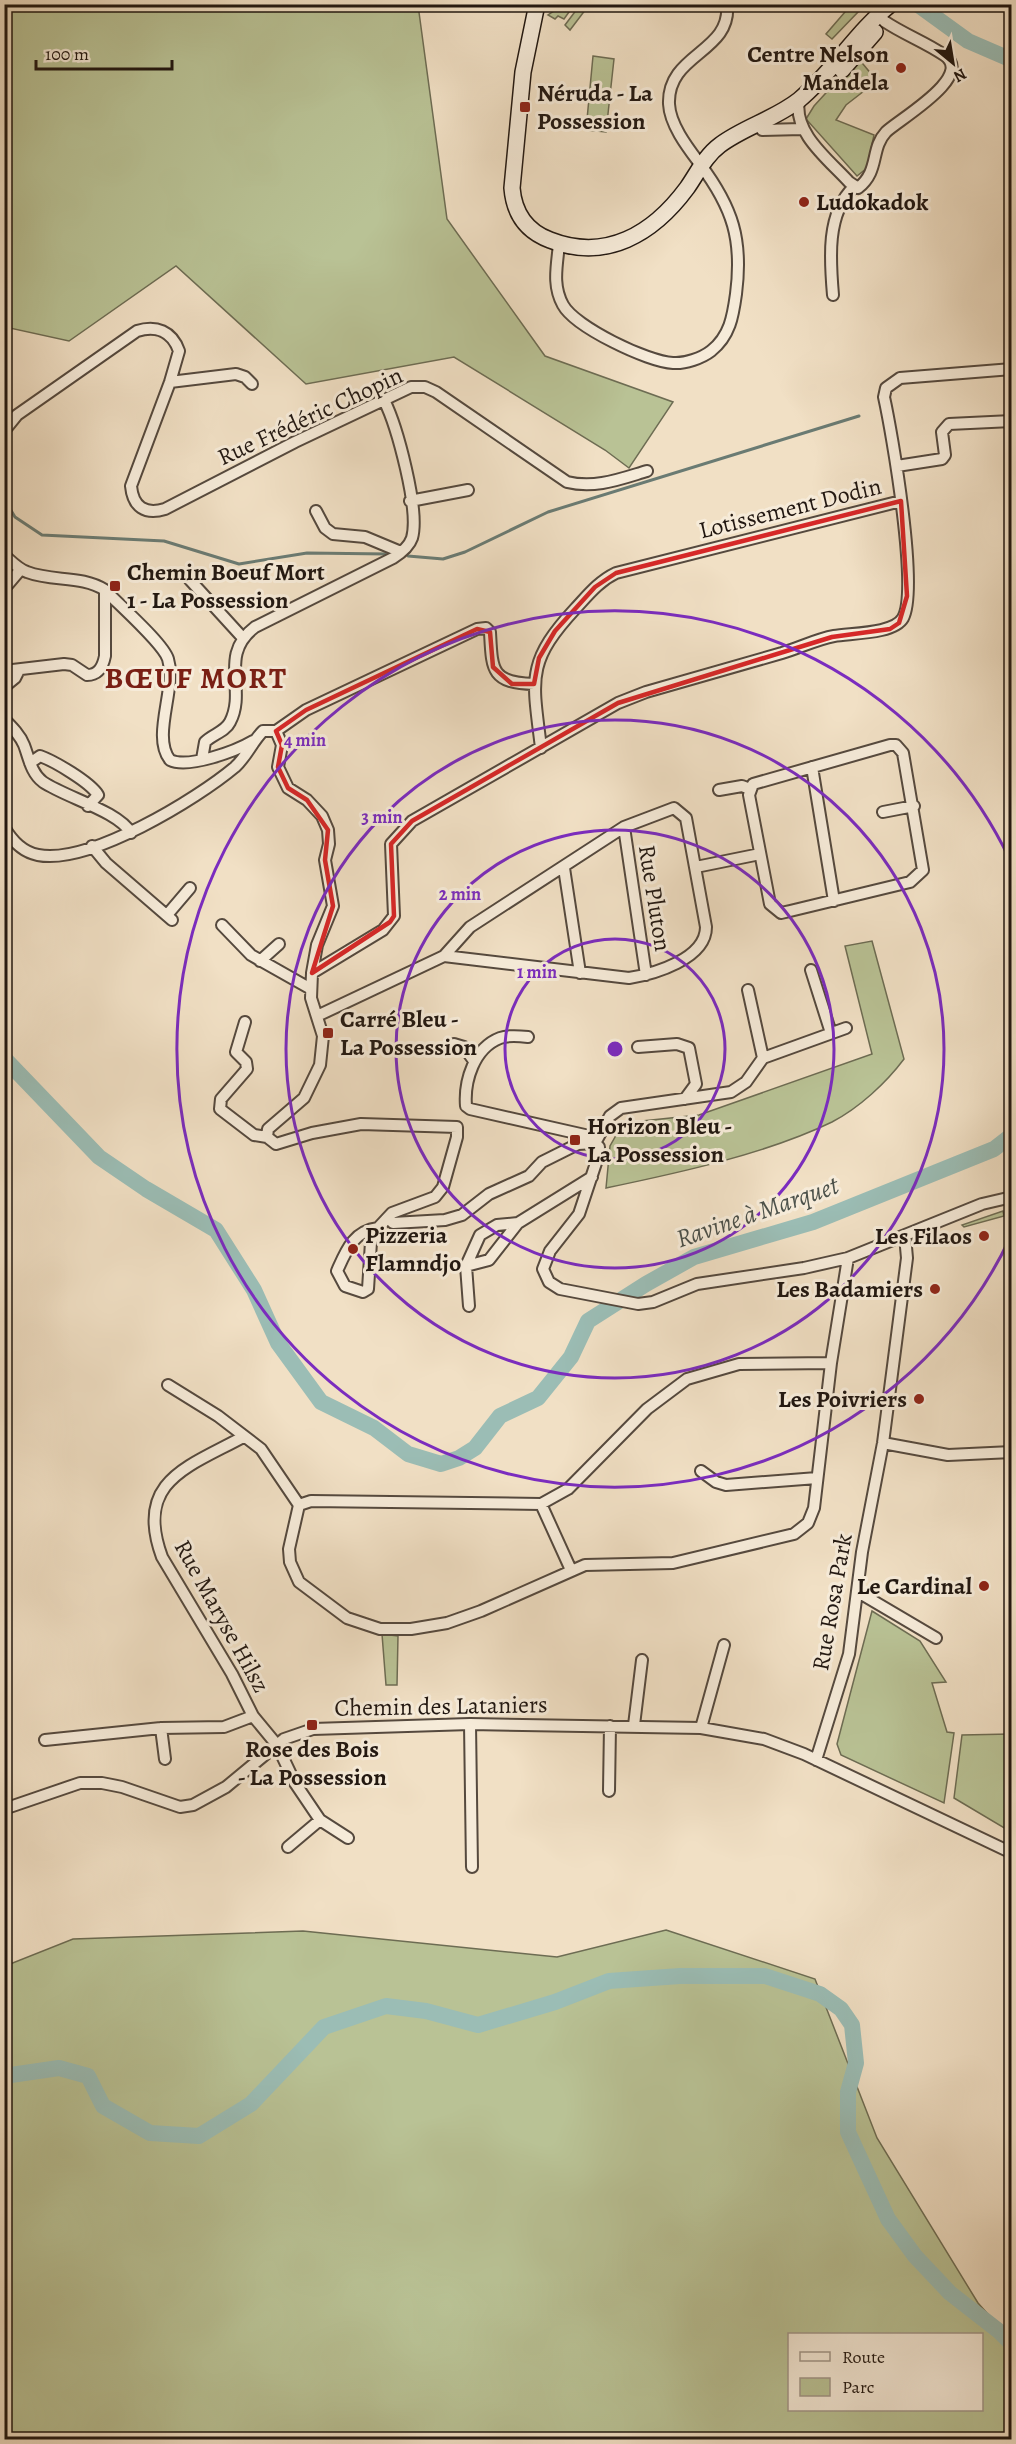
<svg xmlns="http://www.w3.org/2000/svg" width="1016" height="2444" viewBox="0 0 1016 2444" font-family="Alegreya,serif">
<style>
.green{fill:#b9c295;stroke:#6d6c53;stroke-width:1.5;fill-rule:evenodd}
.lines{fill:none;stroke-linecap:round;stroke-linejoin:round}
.stream{stroke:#6a7b73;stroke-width:3}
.river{stroke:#9bbdb5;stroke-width:16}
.minor-casing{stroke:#55493e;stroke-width:14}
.secondary-casing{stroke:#211711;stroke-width:18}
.minor{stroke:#f6ebd9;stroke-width:10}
.secondary{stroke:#f6ebd9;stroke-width:15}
.marked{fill:none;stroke:#d62828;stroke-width:4.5;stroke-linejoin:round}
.ring{fill:none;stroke:#7b2cbf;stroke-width:3}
.poi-dot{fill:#8f2418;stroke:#f6ebd9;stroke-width:2}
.labels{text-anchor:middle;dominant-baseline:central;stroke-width:6;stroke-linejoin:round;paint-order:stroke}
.poi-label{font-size:24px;font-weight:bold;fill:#211711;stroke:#f6ebd9;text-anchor:start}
.street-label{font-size:24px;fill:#211711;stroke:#f6ebd9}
.water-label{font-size:26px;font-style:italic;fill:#4c514a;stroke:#f6ebd9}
.district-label{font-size:30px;font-weight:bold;letter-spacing:1.5px;fill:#7a1f14;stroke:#f6ebd9}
.centre{fill:#7b2cbf;stroke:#f6ebd9;stroke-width:3}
.ring-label{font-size:18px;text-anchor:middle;font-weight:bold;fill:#7b2cbf;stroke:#f6ebd9;stroke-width:6;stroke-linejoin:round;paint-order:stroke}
</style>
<rect width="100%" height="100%" fill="#f1e0c5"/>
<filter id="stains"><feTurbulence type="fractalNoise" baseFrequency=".00333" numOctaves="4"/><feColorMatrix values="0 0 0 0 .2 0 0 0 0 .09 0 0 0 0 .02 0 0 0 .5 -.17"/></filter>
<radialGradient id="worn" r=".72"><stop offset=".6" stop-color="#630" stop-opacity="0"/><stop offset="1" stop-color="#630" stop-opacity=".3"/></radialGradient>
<path class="green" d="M5,4L418,5L447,219L545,356L673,402L629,468L605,450L454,357L306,384L176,266L69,341L5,327Z
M563,5H574L564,19L558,16L555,19L548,15Z
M580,5H589L570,30L565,25Z
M851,5H881L861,9L832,39L826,34Z
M593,56L614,59L606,132L586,130Z
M858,58L877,81L846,105L836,120L874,135L867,168L857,176L806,119L814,106Z
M872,941L904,1059C886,1083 859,1108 832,1122C766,1154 678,1173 606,1188L610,1146L623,1123L699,1115L872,1054L845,946Z
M1003,1211L1004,1216L964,1227L962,1225Z
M872,1611L920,1641L946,1682L932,1683L947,1732L954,1733L944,1803L841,1755L837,1744Z
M382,1634L398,1636L397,1685H386Z
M1011,1734H1012L1011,1832L954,1798L962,1735Z
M666,1930L815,1979L877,2138L978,2303L1011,2340V2439H5V1966L73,1939L303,1931L557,1957ZM982,2334V2410H790V2334Z"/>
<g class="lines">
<path class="stream" d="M4,499L15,517L42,535L164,541L239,564L307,553L388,554
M408,556L443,559L465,552L548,512L859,416"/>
<path class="river" d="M917,4L968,41L1012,60
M4,1058L99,1157L146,1189L216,1230L254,1290L278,1343L321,1402L374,1428L408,1454L441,1464L459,1458L475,1448L500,1416L538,1398L571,1357L588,1321L646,1284L694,1257L813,1222L994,1149L1012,1135
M4,2076L59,2068L88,2076L103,2106L150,2133L199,2136L251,2104L324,2027L386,2006L426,2011L478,2025L555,2002L609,1981L680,1976H765L820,1994L841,2009L852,2025L856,2063L848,2092V2132L888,2219L915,2256L950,2293L1000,2332L1012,2344"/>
<g class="minor-casing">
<path id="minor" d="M799,100C793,133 828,159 849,182L858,188C880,171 870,149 886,132C898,120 976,76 944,55C925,42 903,34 884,21
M762,130L802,129
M559,244C557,266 552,285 563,305C575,327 648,362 673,363C685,364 702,358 711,351C730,336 733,316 736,294C743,240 733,208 700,164C688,148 670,125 669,104C667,53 732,53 727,4
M833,295C830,260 826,213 854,187
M170,382L236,374L245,377L252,384
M4,431L17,415L137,331C156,325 172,331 179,351L170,382L131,486C133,507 145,515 165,509L295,442L411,387H425L436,392L567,482C595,489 620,479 647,471
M897,466L942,459L945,455L942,432L949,424L1012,421
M410,501L468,490
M316,511L325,528L333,534L365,537L401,552
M4,555C11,561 18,569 27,572C53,582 81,575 105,590C119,605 163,643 168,659C177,688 151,736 170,760C188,769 236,751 253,741
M190,580L242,637
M4,589L21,569
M4,671L64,664L72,665L87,675C99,675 103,666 105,656V590
M4,687L15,678L19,670
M4,719C12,727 20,735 24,745C29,758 31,773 43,782C67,798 118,811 131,833
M276,731L306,710L477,629L486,628L490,632C492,670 491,683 534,684
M890,745H896L903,753L923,870L910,882L790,911L781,913L770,904L749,795L753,784Z
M541,748C533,680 525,663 575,609C588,595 599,581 616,573L901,501
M202,759L205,742C213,734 225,732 230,722C247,690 218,655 255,627L393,558C401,553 409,547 412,538C420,510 397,426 384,400
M30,763L40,756C54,761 90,782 98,795L88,806
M812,767L834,901
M719,790L742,786L750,789
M883,812L914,806
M4,827C12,841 22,852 38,855C89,865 197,799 235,767C247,756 252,742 263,731H276
M624,827L646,975
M92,846L106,863L172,920
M696,867L760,854
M564,868L580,973
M167,915L190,888
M222,925L251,955L311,989
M260,961L279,944
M811,970L831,1033
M312,973L383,930L394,916L391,844L412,821L618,703L646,692C692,679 737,666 782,653C799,648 817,639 834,636C851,633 894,634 903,618C919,589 892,433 884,397L886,388L900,378L1012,369
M748,990L763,1058
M317,1016L444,956L470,927L624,827L674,808L686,818L706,927C706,959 654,974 629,978L444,956
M245,1022L236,1052L246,1062L247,1069L221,1099L220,1109L254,1135L267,1137
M528,1037C519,1036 508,1035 500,1038C474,1048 464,1081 466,1106L470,1109L598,1138
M454,1044L464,1047L474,1061
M638,1047L677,1044L689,1048L696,1084L685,1099
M267,1137L276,1144L312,1133L361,1124L457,1127V1137L443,1187L435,1197L392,1213L378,1228L371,1242L368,1289L363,1292L345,1286L337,1271C346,1251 353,1231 378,1228
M267,1137L268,1129L304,1098L320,1065L323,1036L311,998L312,973L317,945L333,906L325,860L329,844L328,830L322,816L307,800L288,788L278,767L282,745L276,731
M595,1143L599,1147L598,1157L579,1214L550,1251L543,1269L549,1282L560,1289L638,1304L653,1302L697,1284L804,1268L848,1258L982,1204L1012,1197
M595,1143L610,1116L621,1108L731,1092L746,1082L763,1058L846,1028
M388,1218L393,1223L445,1220L462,1215L489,1194L529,1176L542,1162L578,1144L595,1143
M466,1266L489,1260L518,1223
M469,1306L466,1266L480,1235L497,1225L518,1223L592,1177
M831,1363L739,1364L687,1379L647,1409L568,1489L541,1504L311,1501L299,1505L289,1549L290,1562L299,1582L347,1618L380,1629H411L447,1623L481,1611L585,1565L673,1563L794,1534L808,1523L814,1508L831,1363L848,1258
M168,1385L218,1416L261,1449L299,1505
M243,1437C188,1467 134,1481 162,1557L232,1674L253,1716
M883,1443L948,1455L1012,1452
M701,1471L716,1482L726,1485L817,1478
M541,1504L571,1570
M858,1592L936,1638
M470,1724L472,1867
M634,1725L642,1660
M161,1728L165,1759
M701,1728L724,1645
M45,1740L161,1728L224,1727L253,1716L277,1745L295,1783L320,1820L348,1838
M816,1760L849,1654L862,1552L883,1443L907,1258L905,1236
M609,1791L610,1726
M4,1809L80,1783H102L122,1787L180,1807L193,1805L226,1787L284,1739L313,1729L470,1724L701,1728L764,1739L804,1754L1012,1853
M288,1847L320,1820"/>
</g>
<g class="secondary-casing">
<path id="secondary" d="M537,4L523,72L512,188C514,213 526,231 550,240C606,262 653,234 687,188C697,174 705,156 720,145C744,127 775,119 799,100C833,72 856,32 891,4
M842,70L875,32"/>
</g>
<use href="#minor" class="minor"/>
<use href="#secondary" class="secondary"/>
</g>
<path class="marked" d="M901,501L907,596L899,623L890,629L832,637L618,703L412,821L391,844L394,916L390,922L312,973L333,906L325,860L328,830L307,800L288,788L278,767L282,745L276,731L306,710L477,629L490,632L493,667L512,684H534L539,658L555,631L595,587L616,573Z"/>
<g class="ring">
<circle cx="615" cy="1049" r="110"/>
<circle cx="615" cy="1049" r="219"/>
<circle cx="615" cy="1049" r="329"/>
<path d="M1010 1238A438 438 0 1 1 1010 860"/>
</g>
<g class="poi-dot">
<circle cx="901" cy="68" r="6"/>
<rect x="519" y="101" width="12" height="12" rx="3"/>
<circle cx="804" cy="202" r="6"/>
<rect x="109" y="580" width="12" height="12" rx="3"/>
<rect x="322" y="1027" width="12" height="12" rx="3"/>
<rect x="569" y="1134" width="12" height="12" rx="3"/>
<circle cx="984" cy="1236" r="6"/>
<circle cx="353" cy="1249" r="6"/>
<circle cx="935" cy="1289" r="6"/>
<circle cx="919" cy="1399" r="6"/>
<circle cx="984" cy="1586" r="6"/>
<rect x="306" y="1719" width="12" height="12" rx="3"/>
</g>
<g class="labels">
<g class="poi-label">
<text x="889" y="54" text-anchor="end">Centre Nelson<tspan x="889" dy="28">Mandela</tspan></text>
<text x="537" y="93">Néruda - La<tspan x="537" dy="28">Possession</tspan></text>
<text x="816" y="202">Ludokadok</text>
<text x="127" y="572">Chemin Boeuf Mort<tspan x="127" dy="28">1 - La Possession</tspan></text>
<text x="340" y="1019">Carré Bleu -<tspan x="340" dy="28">La Possession</tspan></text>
<text x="587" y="1126">Horizon Bleu -<tspan x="587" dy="28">La Possession</tspan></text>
<text x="365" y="1235">Pizzeria<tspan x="365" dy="28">Flamndjo</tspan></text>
<text x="972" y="1236" text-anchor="end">Les Filaos</text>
<text x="923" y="1289" text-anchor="end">Les Badamiers</text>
<text x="907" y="1399" text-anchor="end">Les Poivriers</text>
<text x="972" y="1586" text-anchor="end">Le Cardinal</text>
<text x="312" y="1749" text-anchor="middle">Rose des Bois<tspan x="312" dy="28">- La Possession</tspan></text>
</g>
<g class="street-label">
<text transform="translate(310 416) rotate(-25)">Rue Frédéric Chopin</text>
<text transform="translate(790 508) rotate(-14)">Lotissement Dodin</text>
<text transform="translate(655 898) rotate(81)">Rue Pluton</text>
<text transform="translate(832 1602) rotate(-80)">Rue Rosa Park</text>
<text transform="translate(222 1616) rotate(61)">Rue Maryse Hilsz</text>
<text transform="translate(441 1706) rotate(-1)">Chemin des Lataniers</text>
</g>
<g class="water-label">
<text transform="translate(757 1212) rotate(-19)">Ravine à Marquet</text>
</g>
<g class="district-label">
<text x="196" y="678">BŒUF MORT</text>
</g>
</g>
<circle cx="615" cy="1049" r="9" class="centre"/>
<g class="ring-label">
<text x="305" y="746">4 min</text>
<text x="382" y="823">3 min</text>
<text x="460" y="900">2 min</text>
<text x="537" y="978">1 min</text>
</g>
<rect width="1016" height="2444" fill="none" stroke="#f1e0c5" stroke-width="24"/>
<rect x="6" y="6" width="1004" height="2432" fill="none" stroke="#211711" stroke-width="3"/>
<rect x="12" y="12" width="992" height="2420" fill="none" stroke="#211711" stroke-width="1.5"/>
<rect x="788" y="2333" width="195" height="78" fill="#f6ebd9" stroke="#a19689" stroke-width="1.5"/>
<rect x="800" y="2352" width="30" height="9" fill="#f6ebd9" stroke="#a19689" stroke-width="1.5"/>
<text x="842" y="2363" font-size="18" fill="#211711">Route</text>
<rect x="800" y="2378" width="30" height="18" fill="#b9c295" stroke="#a19689" stroke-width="1.5"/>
<text x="842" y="2393" font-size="18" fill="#211711">Parc</text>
<g transform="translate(953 63) rotate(150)" stroke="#f6ebd9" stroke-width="4.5" paint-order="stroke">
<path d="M0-4.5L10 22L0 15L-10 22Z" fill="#211711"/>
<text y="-9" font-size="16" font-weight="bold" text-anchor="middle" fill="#211711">N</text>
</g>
<path d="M36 60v9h136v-9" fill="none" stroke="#211711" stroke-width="3"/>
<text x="45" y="60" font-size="18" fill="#211711" stroke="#f6ebd9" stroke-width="4.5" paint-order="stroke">100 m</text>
<rect width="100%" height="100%" filter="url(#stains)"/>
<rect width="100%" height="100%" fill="url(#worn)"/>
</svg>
